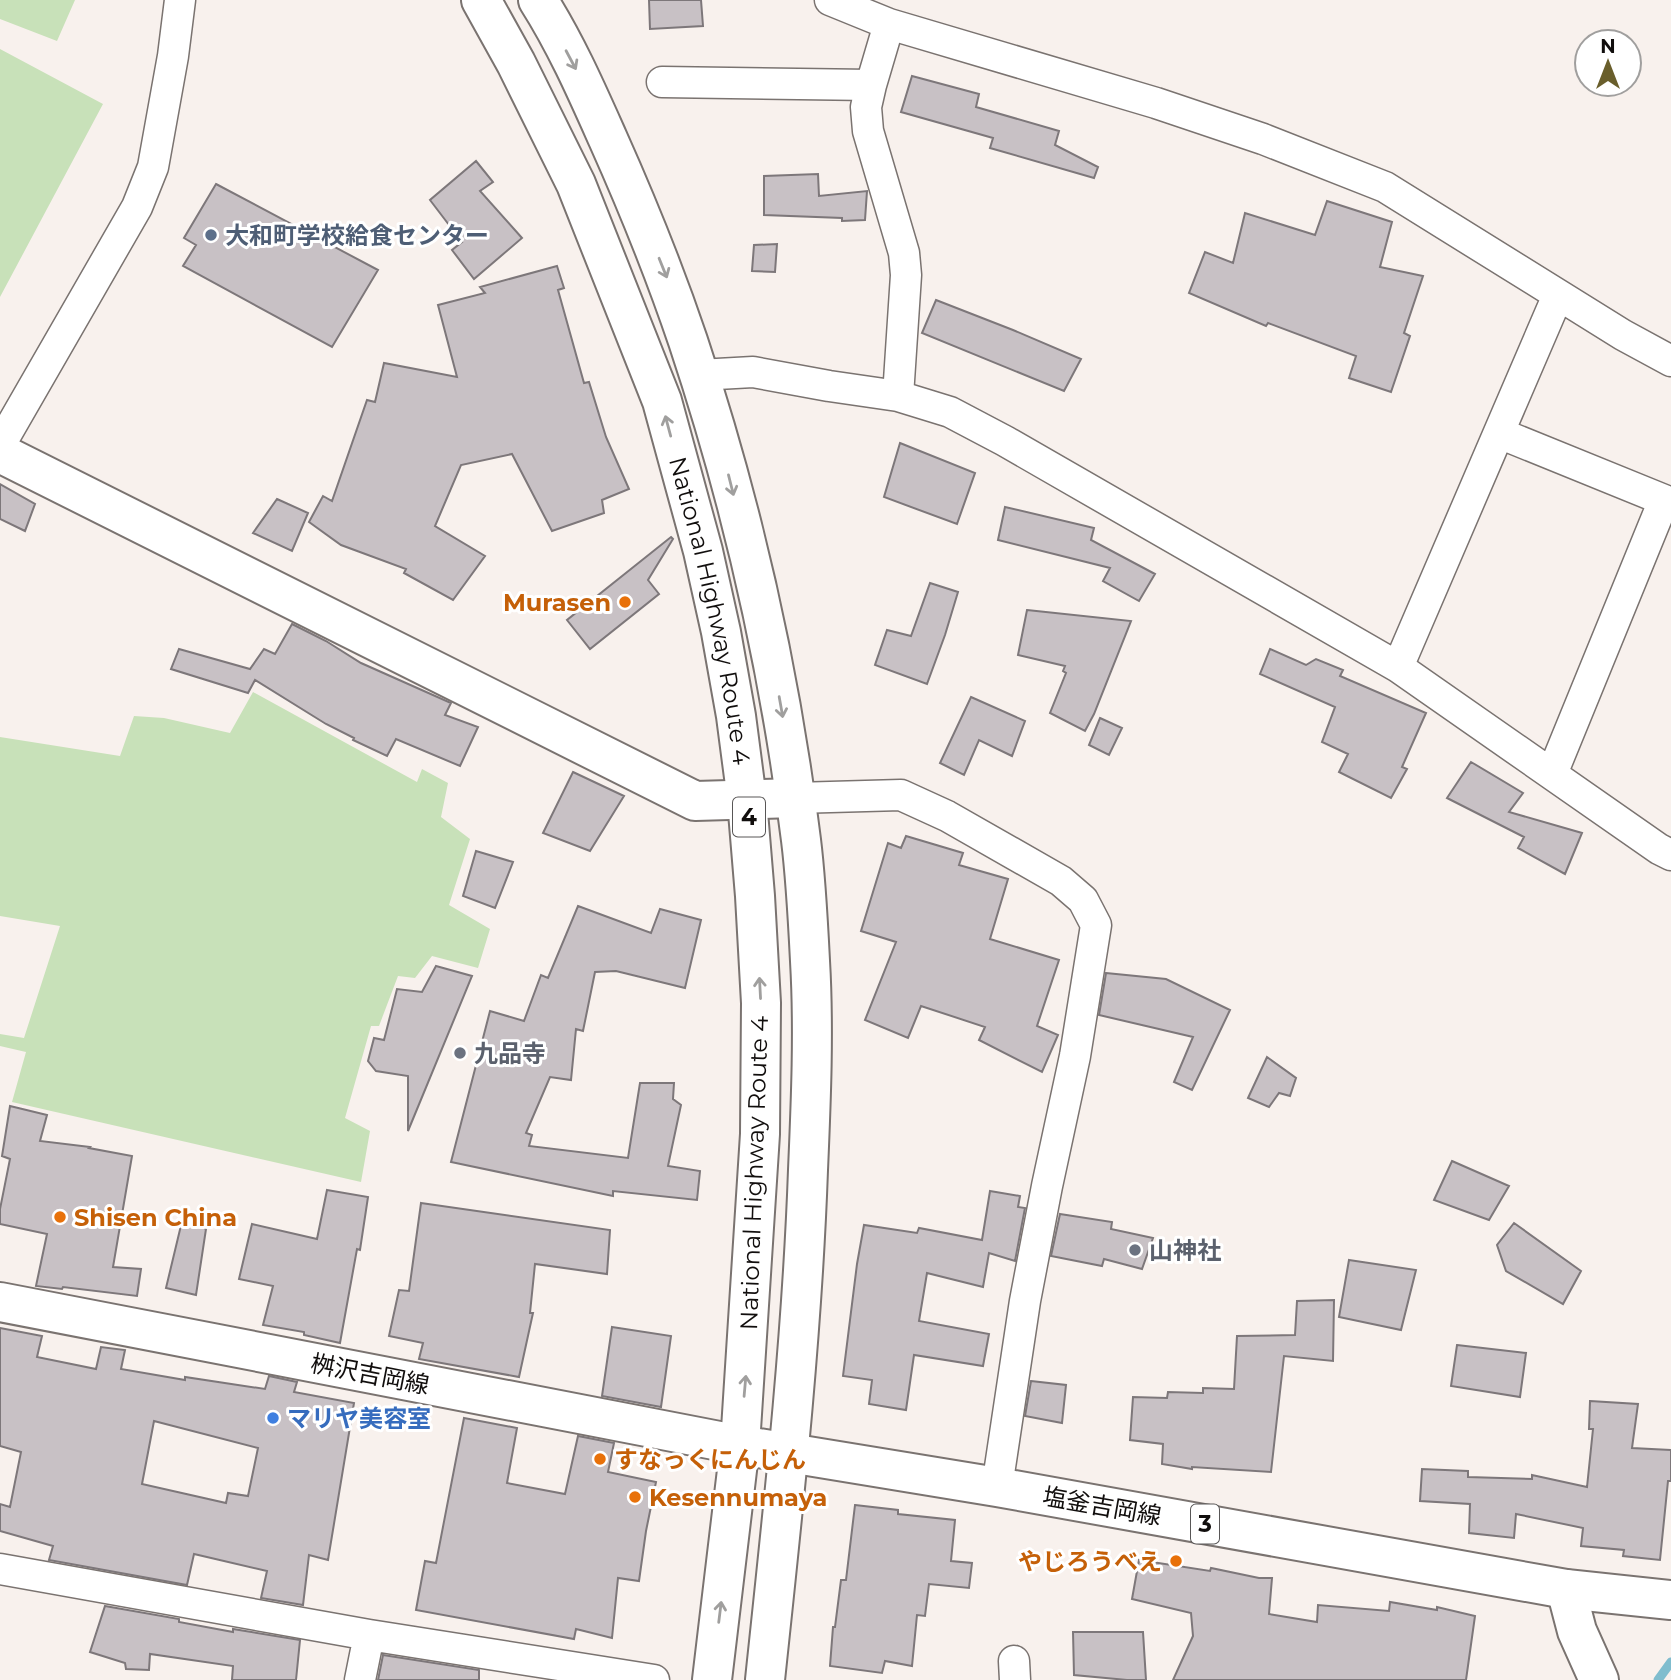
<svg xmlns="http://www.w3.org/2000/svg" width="1671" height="1680" viewBox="0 0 1671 1680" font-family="Montserrat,'Noto Sans JP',sans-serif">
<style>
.green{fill:#c8e1b9}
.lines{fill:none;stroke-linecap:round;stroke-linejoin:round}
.stream{stroke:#80bdce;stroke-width:9}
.building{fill:#c8c1c5;stroke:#7d777a;stroke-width:2;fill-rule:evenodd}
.minor-casing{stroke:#7a7370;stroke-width:33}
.tertiary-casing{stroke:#7a7370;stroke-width:42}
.secondary-casing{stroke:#7a7370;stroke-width:42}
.primary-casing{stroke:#7a7370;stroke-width:42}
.trunk-casing{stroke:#7a7370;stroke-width:42}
.minor{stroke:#fff;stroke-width:30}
.tertiary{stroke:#fff;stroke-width:38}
.secondary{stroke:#fff;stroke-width:38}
.primary{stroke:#fff;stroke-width:38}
.trunk{stroke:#fff;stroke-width:38}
.oneway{stroke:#a09f9e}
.service-dot{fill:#5c6f8a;stroke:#fff;stroke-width:2.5}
.food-dot{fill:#e8710a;stroke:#fff;stroke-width:2.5}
.worship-dot{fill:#6b7280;stroke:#fff;stroke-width:2.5}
.shop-dot{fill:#3f7fe0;stroke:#fff;stroke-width:2.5}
.labels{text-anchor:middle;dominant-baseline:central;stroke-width:6;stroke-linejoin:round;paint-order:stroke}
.shield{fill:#fff;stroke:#585656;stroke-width:2}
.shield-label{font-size:23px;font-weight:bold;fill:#110e0d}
.service-label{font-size:24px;font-weight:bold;fill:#4e5e75;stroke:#fff;text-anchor:start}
.food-label{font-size:24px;font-weight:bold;fill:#c56008;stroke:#fff;text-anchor:start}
.street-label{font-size:24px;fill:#110e0d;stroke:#fff}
.worship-label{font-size:24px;font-weight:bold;fill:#5b616d;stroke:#fff;text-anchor:start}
.shop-label{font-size:24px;font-weight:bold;fill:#366cbe;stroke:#fff;text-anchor:start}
</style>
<rect width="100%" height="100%" fill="#f8f1ed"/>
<path class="green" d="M0,0H75L57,41L0,19Z
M0,49L103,104L0,297Z
M253,692L417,782L422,769L448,783L441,817L470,839L449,905L490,929L478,968L432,956L415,978L398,976L379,1026H371L345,1118L370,1131L361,1182L12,1102L26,1052L0,1046V1034L24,1038L60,926L0,916V737L120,756L134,716L164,718L230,733Z"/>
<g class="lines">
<path class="stream" d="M1658,1680L1671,1662"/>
</g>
<path class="building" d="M649,0H701L703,26L650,29Z
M912,76L979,94L976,107L1059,131L1055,145L1098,167L1094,178L990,148L993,138L901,112Z
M476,161L493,182L480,191L522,238L474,279L452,250L462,242L430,200Z
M818,174L819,196L867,191L865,220L842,221V218L764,215V176Z
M216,184L378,270L332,347L183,266L196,245L184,238Z
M1327,201L1392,222L1380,267L1423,276L1404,333L1410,336L1391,392L1349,378L1356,356L1268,323L1266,326L1189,293L1205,252L1233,263L1245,213L1315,235Z
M777,244L775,272L752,271L754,245Z
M557,266L564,288L558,290L584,383L589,382L606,437L629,489L602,500L604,513L552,531L512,454L461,465L435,526L485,556L453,600L404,573L406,569L341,545L309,522L323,496L332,501L367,400L375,402L384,363L457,377L438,305L485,293L480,287Z
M936,300L1013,330L1081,359L1064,391L922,333Z
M900,443L975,473L957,524L884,497Z
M0,484L35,504L25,531L0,519Z
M277,499L308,513L292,551L253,533Z
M1005,507L1094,528L1091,540L1155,574L1139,601L1103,581L1110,568L998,540Z
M671,537L673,539L648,580L659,594L590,649L567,620Z
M930,583L958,592L945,635L927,684L875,665L887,630L911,636Z
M1027,610L1131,621L1094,714L1085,731L1050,713L1066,673L1063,671L1065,666L1018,655Z
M292,624L326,641L361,663L451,703L445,715L478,727L460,766L396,739L387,756L353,740L354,738L326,724L255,680L248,693L171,669L179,649L250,669L264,649L275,654Z
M1270,649L1306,665L1316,659L1343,670L1340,676L1426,713L1402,767L1407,769L1391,798L1339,772L1348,754L1322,742L1335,707L1260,674Z
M971,697L1025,721L1012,756L979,740L964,775L940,763Z
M1100,718L1122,728L1109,755L1089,745Z
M1471,762L1523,793L1509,812L1582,833L1565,874L1518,848L1524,837L1447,798Z
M573,772L624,796L590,851L543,833Z
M906,836L963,853L959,865L1008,879L990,939L1059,960L1037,1026L1058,1035L1042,1072L979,1040L985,1027L921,1006L908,1038L865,1020L896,942L861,931L888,843L901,848Z
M476,851L513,862L495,908L463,896Z
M578,906L651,933L660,909L701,920L685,988L616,971L595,972L583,1031L576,1029L571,1080L550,1077L526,1133L532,1135L529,1146L628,1158L640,1083H674L673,1099L681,1105L668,1166L700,1171L697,1200L613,1191V1196L451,1162L490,1011L524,1021L541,975L548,978Z
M436,966L472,976L408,1131V1076L376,1071L368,1061L374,1038L384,1040L397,989L422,992Z
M1106,973L1166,979L1230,1010L1192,1090L1174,1082L1193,1037L1099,1015Z
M1267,1057L1296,1078L1290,1096L1279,1093L1269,1107L1248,1098Z
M10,1106L47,1115L40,1141L90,1147L89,1148L132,1156L113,1267L141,1269L137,1296L63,1287L62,1289L36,1286L47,1234L0,1224V1209L10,1159L2,1156Z
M1452,1161L1509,1186L1489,1220L1434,1200Z
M327,1190L368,1197L360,1250L357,1249L340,1343L304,1335V1332L263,1325L273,1286L239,1279L252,1224L317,1239Z
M990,1191L1020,1196L1018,1207L1025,1208L1015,1261L989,1253L983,1287L927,1273L919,1321L989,1334L983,1366L914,1355L906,1410L869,1404L872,1380L843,1376L857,1264L864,1225L917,1233L919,1228L982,1240Z
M421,1203L610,1230L607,1274L535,1264L530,1313H533L519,1377L419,1359L423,1343L389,1336L399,1290L409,1291Z
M1060,1214L1112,1222L1111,1229L1153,1238L1142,1269L1104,1259L1102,1266L1051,1256Z
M183,1217L206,1229L196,1295L166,1288Z
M1514,1223L1581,1271L1563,1304L1506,1271L1497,1245Z
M1349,1260L1416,1270L1401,1330L1339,1317Z
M1334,1300L1333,1361L1284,1356L1271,1472L1192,1467V1469L1162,1464L1163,1444L1130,1440L1133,1397L1167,1398L1168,1392L1203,1393V1388L1234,1389L1237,1336L1295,1335L1297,1301Z
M612,1327L671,1336L661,1407L602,1396Z
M0,1328L42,1336L37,1357L96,1369L101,1347L125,1350L121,1369L185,1380V1377L265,1389L269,1376L297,1382L294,1392L354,1403L328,1560L309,1555L303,1605L261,1598L267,1571L194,1554L187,1585L49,1560L53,1546L0,1531V1504L10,1507L21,1452L0,1446ZM154,1421L258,1448L248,1496L228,1493L226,1503L142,1484Z
M1457,1345L1526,1353L1520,1397L1451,1386Z
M1031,1381L1066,1385L1062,1423L1025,1416Z
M1590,1401L1638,1404L1632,1448L1671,1450V1481H1668L1660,1560L1623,1556L1624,1550L1581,1546L1583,1528L1516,1514L1514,1538L1469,1533L1470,1504L1420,1501L1422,1469L1468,1471V1477L1532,1479V1475L1587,1487L1593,1429H1589Z
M464,1418L517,1428L507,1483L565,1494L578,1436L614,1443L608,1472L656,1482L646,1531L639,1581L618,1578L612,1638L576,1629L574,1639L416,1610L425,1561L436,1563Z
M855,1505L898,1510V1514L955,1520L951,1561L972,1563L969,1588L929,1584L925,1616L917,1615L912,1666L885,1661L882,1673L830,1666L833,1627H835L841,1580H846Z
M1139,1560L1210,1571L1211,1568L1259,1578H1272L1269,1614L1317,1622L1318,1605L1389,1611L1390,1602L1437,1610V1607L1475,1616L1466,1680H1173L1193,1636L1191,1613L1132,1599Z
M105,1606L179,1619V1622L233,1632V1629L300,1640L296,1680H232L233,1666L150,1654L149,1670L126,1669L125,1663L90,1652Z
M1073,1632H1143L1146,1680H1127L1074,1675Z
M383,1655L479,1670V1680H378Z"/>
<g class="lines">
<g class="minor-casing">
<path id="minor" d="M830,0L889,24L1156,103L1263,139L1385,187L1623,335L1671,361
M889,24L871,85L866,107L868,131L904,253L906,275L898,396
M662,82L871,85
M699,375L753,372L829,386L898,396L950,412L1005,441L1398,667L1659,849L1671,855
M1499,433L1664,500L1552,774
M0,445L137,207L153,167L173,56L180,0
M1398,667L1558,295
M795,798L901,795L947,816L1061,881L1083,900L1096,925L1075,1056L1047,1186L1025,1301L997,1487
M0,1569L369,1635L654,1680
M1014,1661L1015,1680
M360,1680L369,1635"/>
</g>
<g class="tertiary-casing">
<path id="tertiary" d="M0,453L695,801L795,798
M1566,1589L1577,1631L1599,1680"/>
</g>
<g class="secondary-casing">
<path id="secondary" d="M0,1302L740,1445"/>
</g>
<g class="primary-casing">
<path id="primary" d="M740,1445L997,1487L1566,1589L1671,1600"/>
</g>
<g class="trunk-casing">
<g id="trunk">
<path id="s1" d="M481,0L516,63L576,184L662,401L703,551L721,632L736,716L747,800L755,896L761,1003L760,1134L740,1445L712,1680"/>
<path d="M538,0C566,44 587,92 608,139C638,206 665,273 688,341C742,503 780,671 801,840C806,880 808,921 810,961C814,1029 811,1101 808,1170C802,1340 783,1510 765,1680"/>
</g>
</g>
<use href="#minor" class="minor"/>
<use href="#tertiary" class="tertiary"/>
<use href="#secondary" class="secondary"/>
<use href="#primary" class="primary"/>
<use href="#trunk" class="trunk"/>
</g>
<defs><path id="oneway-shaft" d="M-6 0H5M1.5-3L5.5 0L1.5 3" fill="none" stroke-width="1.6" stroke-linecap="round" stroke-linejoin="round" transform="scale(1.75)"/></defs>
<g class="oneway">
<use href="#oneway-shaft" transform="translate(571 60) rotate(62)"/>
<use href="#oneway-shaft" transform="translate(663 268) rotate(68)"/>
<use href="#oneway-shaft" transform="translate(668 426) rotate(-105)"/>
<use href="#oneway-shaft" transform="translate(731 485) rotate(76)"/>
<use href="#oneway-shaft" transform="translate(781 707) rotate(80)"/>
<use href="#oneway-shaft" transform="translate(760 988) rotate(-93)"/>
<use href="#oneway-shaft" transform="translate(745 1386) rotate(-85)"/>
<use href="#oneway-shaft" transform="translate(720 1612) rotate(-83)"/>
</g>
<circle class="service-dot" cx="211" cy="235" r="7"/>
<g class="food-dot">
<circle cx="625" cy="602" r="7"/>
<circle cx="60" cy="1217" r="7"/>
<circle cx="600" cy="1459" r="7"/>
<circle cx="635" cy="1497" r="7"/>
<circle cx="1176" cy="1561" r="7"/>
</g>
<g class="worship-dot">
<circle cx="460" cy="1053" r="7"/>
<circle cx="1135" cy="1250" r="7"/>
</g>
<circle class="shop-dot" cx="273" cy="1418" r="7"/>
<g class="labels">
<g class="shield">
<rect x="733" y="797.5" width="32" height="39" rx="5"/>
<rect x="1191" y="1504.5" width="28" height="39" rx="5"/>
</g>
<g class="shield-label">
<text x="749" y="817">4</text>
<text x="1205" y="1524">3</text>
</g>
<g class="service-label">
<text x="225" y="235">大和町学校給食センター</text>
</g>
<g class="food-label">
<text x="611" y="602" text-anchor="end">Murasen</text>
<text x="74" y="1217">Shisen China</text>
<text x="614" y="1459">すなっくにんじん</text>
<text x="649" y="1497">Kesennumaya</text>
<text x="1162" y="1561" text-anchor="end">やじろうべえ</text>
</g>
<g class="street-label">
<text stroke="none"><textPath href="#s1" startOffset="656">National Highway Route 4</textPath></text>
<text transform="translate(754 1173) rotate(-88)">National Highway Route 4</text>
<text transform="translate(370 1374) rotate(11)">桝沢吉岡線</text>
<text transform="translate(1102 1506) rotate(10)">塩釜吉岡線</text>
</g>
<g class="worship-label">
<text x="474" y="1053">九品寺</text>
<text x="1149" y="1250">山神社</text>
</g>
<g class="shop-label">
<text x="287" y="1418">マリヤ美容室</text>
</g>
</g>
<g transform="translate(1608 63)"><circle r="33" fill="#ffffff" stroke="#a09f9e" stroke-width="2"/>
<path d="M0-5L12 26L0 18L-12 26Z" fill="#695e2b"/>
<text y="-10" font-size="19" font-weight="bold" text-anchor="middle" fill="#110e0d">N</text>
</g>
</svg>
